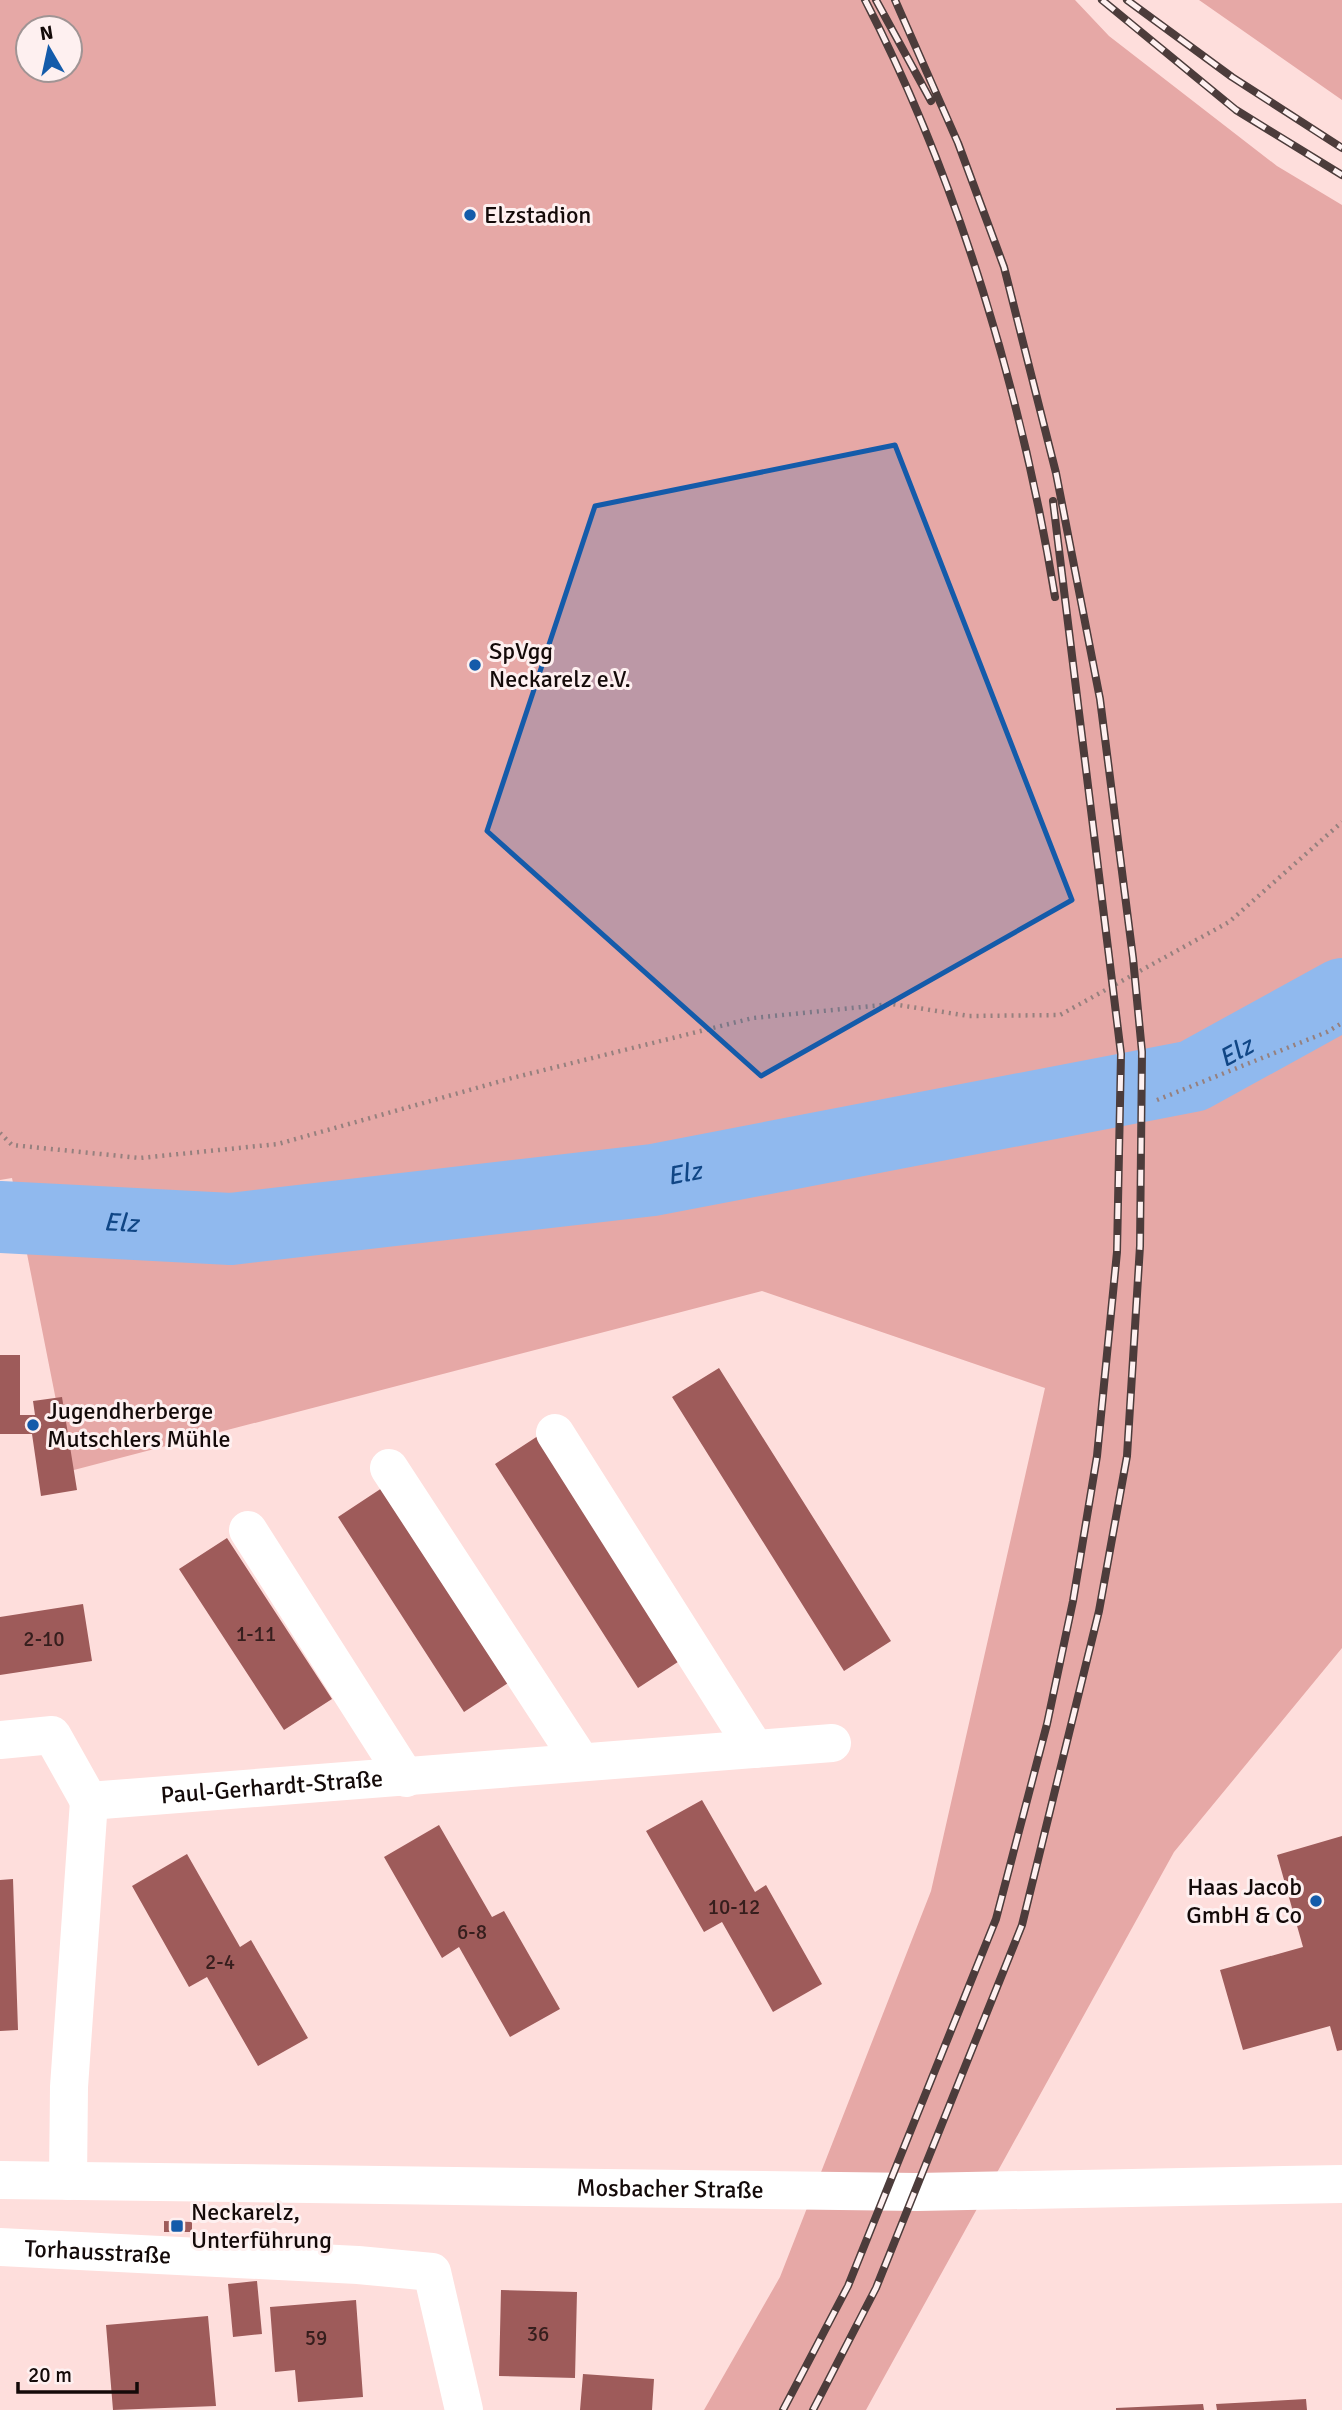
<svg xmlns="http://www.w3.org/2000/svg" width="1342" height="2410" viewBox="0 0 1342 2410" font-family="Signika,sans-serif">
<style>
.green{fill:#e6a8a6;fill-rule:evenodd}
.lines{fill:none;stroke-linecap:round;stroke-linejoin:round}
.river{stroke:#90b9ee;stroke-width:72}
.building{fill:#9e5b5a}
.path{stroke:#96807e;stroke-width:4.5;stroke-dasharray:2 5;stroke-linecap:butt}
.minor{stroke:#fff;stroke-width:38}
.rail-casing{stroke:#4c3c3b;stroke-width:8}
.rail{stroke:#fef0f0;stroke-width:5;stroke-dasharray:16;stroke-linecap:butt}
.marked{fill:#145baa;fill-opacity:0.2;stroke:#145baa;stroke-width:5;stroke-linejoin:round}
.poi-dot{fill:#145baa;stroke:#fef0f0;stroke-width:2.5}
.labels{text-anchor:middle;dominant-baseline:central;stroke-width:6;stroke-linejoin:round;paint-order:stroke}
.number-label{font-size:21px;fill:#361e1d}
.poi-label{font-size:24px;fill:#140a09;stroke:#fef0f0;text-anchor:start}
.street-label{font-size:24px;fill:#140a09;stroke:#fef0f0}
.water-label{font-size:26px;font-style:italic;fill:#104685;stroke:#fef0f0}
</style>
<rect width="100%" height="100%" fill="#fededc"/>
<path class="green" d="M0,0H1075L1109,36L1277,166L1342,205V1648L1174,1852L866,2410H704L780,2277L931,1891L1045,1388L762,1291L70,1471L12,1178L0,1180ZM28,28H70V70H28Z
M1199,0H1342V100Z"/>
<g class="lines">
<path class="river" id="s1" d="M0,1217L231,1229L653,1180L1193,1076L1342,994"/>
</g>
<path class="building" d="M0,1355H20V1415H35L33,1401L62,1397L77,1490L41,1496L32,1434H0Z
M719,1368L891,1641L844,1671L672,1397Z
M541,1434L684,1658L638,1688L495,1464Z
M385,1486L511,1681L464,1712L338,1517Z
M227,1538L332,1699L284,1730L179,1569Z
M83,1604L92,1661L0,1675V1617Z
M702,1800L755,1892L766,1885L822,1984L773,2012L722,1922L704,1932L646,1831Z
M439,1825L492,1917L504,1911L560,2009L510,2037L459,1947L442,1958L384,1857Z
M1342,1836V2050L1337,2051L1330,2026L1243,2050L1220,1970L1303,1947L1277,1855Z
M187,1854L240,1947L251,1940L308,2038L258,2066L207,1977L189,1987L132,1886Z
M13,1879L18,2030L0,2031V1880Z
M164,2221L192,2222V2232H164Z
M257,2281L262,2334L233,2337L228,2284Z
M501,2290L577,2292L575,2378L499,2376Z
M356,2300L363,2397L298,2402L295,2370L275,2372L270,2307Z
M208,2316L216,2406L113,2410L106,2325Z
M583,2374L654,2379L652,2410H580Z
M1306,2399L1307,2410H1217L1216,2404Z
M1203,2404L1204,2410H1116V2408Z"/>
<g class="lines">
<path class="path" d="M1157,1100L1327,1032L1342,1023
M0,1133L12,1145L140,1158L278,1144L512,1078L753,1018L892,1004L969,1016L1060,1015L1229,922L1342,822"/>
<g class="minor">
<path d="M555,1433L755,1749"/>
<path d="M389,1468L581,1762"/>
<path d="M248,1530L406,1778"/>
<path d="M0,1740L52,1735L89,1801"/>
<path id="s2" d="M0,2180L917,2192L1342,2184"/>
<path id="s3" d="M68,2181L69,2087L89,1801L832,1743"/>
<path id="s4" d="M0,2247L358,2265L432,2272L464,2410"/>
</g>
<g class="rail-casing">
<path id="rail" d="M865,0C959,182 1022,395 1055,597
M876,0L931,101
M1102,0L1236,110L1342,175
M1127,0L1232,77L1342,148
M783,2410L848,2286L996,1919L1047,1724L1073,1601L1097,1456L1117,1252L1121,1054L1053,501
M813,2410L876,2288L1022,1925L1099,1611L1127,1456L1140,1246L1142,1052L1133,958L1100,699L1056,473L1004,267L958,143L895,0"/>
</g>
<use href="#rail" class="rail"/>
</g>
<path class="marked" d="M895,445L1072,900L761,1076L487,831L595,506Z"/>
<g class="poi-dot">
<circle cx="470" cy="215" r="7"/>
<circle cx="475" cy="665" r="7"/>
<circle cx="33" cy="1425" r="7"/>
<circle cx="1316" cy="1901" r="7"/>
<rect x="170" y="2219" width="14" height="14" rx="3.5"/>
</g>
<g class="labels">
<g class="number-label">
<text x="256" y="1634">1-11</text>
<text x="44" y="1639">2-10</text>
<text x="734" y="1907">10-12</text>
<text x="472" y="1932">6-8</text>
<text x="220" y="1962">2-4</text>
<text x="538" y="2334">36</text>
<text x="316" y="2338">59</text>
</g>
<g class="poi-label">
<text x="484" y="215">Elzstadion</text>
<text x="489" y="651">SpVgg<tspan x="489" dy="28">Neckarelz e.V.</tspan></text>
<text x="47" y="1411">Jugendherberge<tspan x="47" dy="28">Mutschlers Mühle</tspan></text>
<text x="1302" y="1887" text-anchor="end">Haas Jacob<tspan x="1302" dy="28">GmbH &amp; Co</tspan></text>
<text x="191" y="2212">Neckarelz,<tspan x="191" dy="28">Unterführung</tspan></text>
</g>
<g class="street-label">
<text stroke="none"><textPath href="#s3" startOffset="564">Paul-Gerhardt-Straße</textPath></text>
<text stroke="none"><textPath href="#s2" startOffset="670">Mosbacher Straße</textPath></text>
<text stroke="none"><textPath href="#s4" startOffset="98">Torhausstraße</textPath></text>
</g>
<g class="water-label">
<text stroke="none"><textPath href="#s1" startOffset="1255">Elz</textPath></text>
<text stroke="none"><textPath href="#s1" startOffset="688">Elz</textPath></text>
<text stroke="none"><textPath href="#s1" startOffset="121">Elz</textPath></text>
</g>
</g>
<g transform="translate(49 49) rotate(351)"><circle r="33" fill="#fef0f0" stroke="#a09494" stroke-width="2"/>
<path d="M0-5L12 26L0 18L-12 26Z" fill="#145baa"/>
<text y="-10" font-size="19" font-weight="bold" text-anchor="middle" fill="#140a09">N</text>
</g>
<path d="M18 2382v10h119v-10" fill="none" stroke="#140a09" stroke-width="3.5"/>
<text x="28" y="2382" font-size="21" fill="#140a09" stroke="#fef0f0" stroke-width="5" paint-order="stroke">20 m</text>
</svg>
